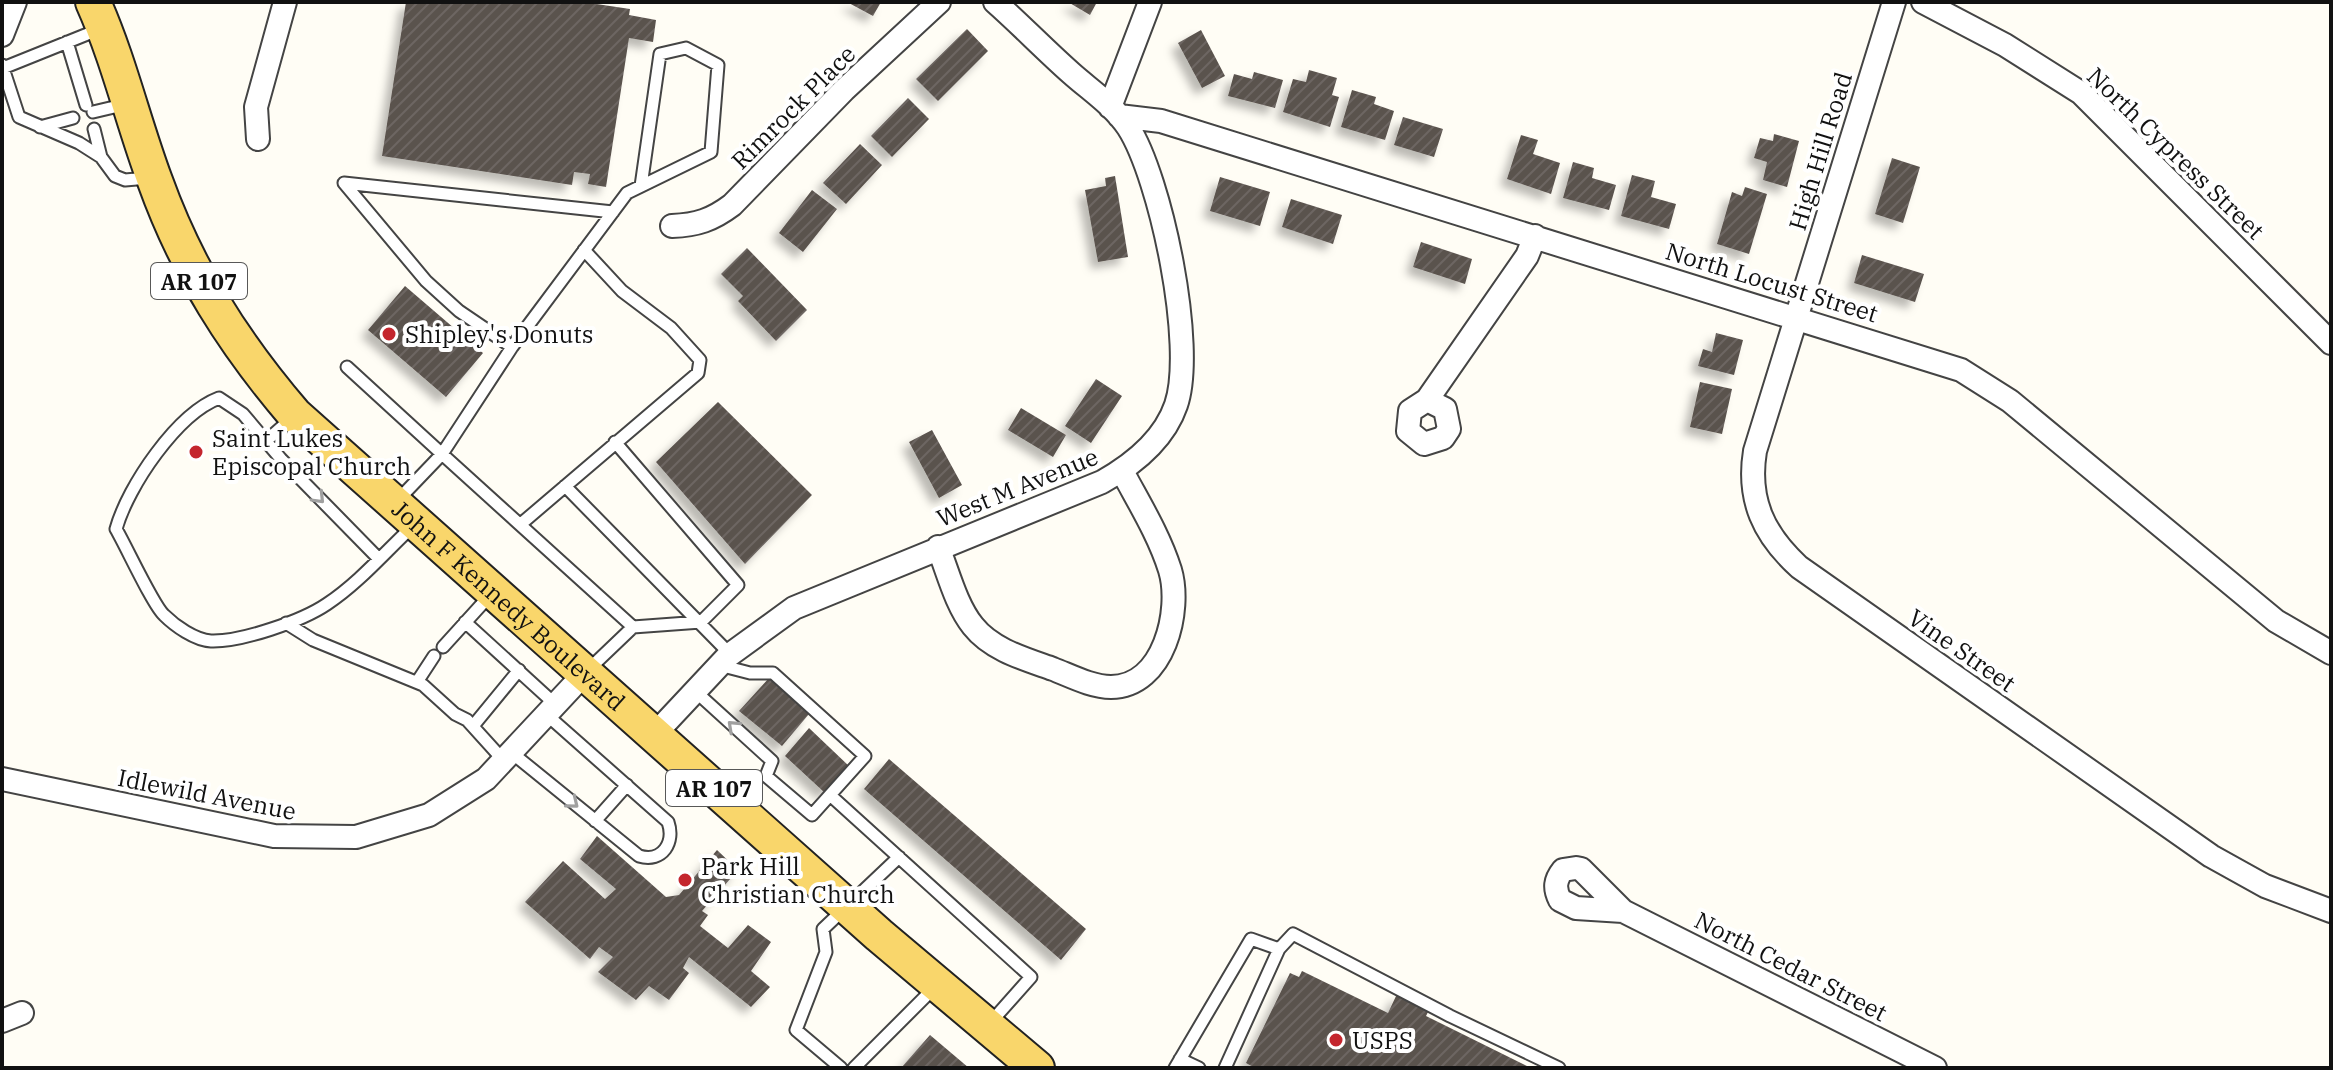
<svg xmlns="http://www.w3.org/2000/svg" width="2333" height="1070" viewBox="0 0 2333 1070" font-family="'IBM Plex Serif',serif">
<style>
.building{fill:url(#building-hatch);filter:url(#shadow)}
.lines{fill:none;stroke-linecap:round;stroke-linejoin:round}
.service-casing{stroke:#444;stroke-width:15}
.minor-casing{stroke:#444;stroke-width:26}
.primary-casing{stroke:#222;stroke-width:38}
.service{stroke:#fff;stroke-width:11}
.minor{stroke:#fff;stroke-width:22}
.primary{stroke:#f9d66b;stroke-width:34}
.oneway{stroke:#a0a0a0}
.poi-dot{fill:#c4262e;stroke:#fff;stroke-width:3}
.labels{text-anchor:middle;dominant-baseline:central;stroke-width:8;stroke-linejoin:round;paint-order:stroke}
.shield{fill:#fff;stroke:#585858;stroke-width:2}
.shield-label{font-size:22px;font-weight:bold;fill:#111}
.street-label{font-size:24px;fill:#111;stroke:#fff}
.poi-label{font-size:24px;fill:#111;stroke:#fff;text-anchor:start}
</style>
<defs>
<pattern id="building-hatch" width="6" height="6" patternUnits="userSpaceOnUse" patternTransform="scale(2)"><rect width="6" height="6" fill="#5a524d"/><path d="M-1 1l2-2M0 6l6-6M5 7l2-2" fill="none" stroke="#6d6662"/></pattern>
<filter id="shadow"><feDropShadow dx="-7" dy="7" stdDeviation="4" flood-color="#0004"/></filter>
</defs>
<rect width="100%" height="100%" fill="#fffdf5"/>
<path class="building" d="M406,2H583L630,9L629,15L656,20L653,42L629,38L606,187L588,184L590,174L574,172L572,185L382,156Z
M847,2H881L873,16Z
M1068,2H1097L1090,15Z
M967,29L988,51L938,101L916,79Z
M1201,30L1225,76L1202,88L1178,43Z
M1309,70L1337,78L1332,95L1339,97L1330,127L1283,112L1293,79L1306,82Z
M1254,72L1283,80L1275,108L1228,96L1234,74L1252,79Z
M1352,90L1376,97L1374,104L1394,111L1385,140L1341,127Z
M908,98L929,119L892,157L871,136Z
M1403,117L1443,129L1434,157L1394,145Z
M1774,134L1799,141L1787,187L1763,180L1767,162L1754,158L1760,138L1773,141Z
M1521,135L1538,140L1533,154L1560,163L1551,194L1507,179Z
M860,144L882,165L846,204L823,183Z
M1892,158L1920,167L1903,223L1875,214Z
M1573,162L1594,168L1592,178L1616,185L1609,210L1563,198Z
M1632,175L1655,181L1651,197L1676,204L1669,229L1621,216Z
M1115,176L1128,257L1098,262L1085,190L1106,186L1105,178Z
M1220,177L1270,192L1260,226L1210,211Z
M1745,187L1767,194L1749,254L1717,244L1732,192L1742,196Z
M812,190L837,209L803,252L779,233Z
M1291,199L1342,215L1333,244L1282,227Z
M1421,242L1472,259L1465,284L1413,267Z
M747,248L807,310L776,341L738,301L743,296L721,274Z
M1862,255L1924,274L1915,302L1854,283Z
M405,286L483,353L446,397L368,330Z
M1716,333L1743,340L1734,375L1698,366L1703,349L1712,352Z
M1096,379L1122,396L1091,443L1065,426Z
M1700,382L1732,389L1722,434L1690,427Z
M718,402L812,495L745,564L656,462Z
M1021,408L1066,435L1053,457L1008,430Z
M932,430L962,485L939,498L909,442Z
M769,678L809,714L782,746L739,711Z
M809,728L850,767L825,793L785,756Z
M889,759L1086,929L1061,960L864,789Z
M597,836L666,897L679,895L717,850L738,870L702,911L708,915L700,926L728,948L748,925L771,942L751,971L770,987L751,1007L689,957L683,968L689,973L669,1000L649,986L636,1000L598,972L613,957L599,947L590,959L525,902L563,861L605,899L616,889L580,859Z
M1302,971L1388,1013L1397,994L1429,1010L1426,1016L1531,1068H1255L1246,1063L1290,973L1299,977Z
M930,1035L969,1068H901Z"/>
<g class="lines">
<g class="service-casing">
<path id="service" d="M67,42L86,105
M2,65L19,117L79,143L101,157L115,176L125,180L148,178
M3,68L100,29
M93,112L127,104
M40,127L73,118
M94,129L101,157
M512,347L459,311L426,281L344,183L613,212
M347,367L442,454L512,347L627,193L711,152L718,65L686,48L660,54L641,186
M266,441L292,418
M565,486L730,654
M397,501L442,454L633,627
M522,523L698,373L700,360L671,328L622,291L584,250
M378,558L281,459L243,414L219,398C177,414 128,486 116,529C126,546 153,605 164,615C175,626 195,640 211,641C241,642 302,621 327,604C359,583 386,551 414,525
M465,622L556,705
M286,623L313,640L423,685L455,714L467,720L505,762
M443,647L492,593
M588,670L633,627L701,622L738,585L615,442
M417,682L434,656
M695,691L772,761L766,776L812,815L865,756L773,673H750L719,665
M473,726L519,670
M512,753L639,856C663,863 675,842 668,822L547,715
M830,795L1031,977L991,1022
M595,821L627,785
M1279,949L1293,934L1450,1016L1559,1068
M1180,1059L1199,1068
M841,1068L796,1030L826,952L823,929L899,857
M854,1068L936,986
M1175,1068L1251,939L1279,949L1225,1068"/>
</g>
<g class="minor-casing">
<path id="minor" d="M1894,2L1755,451C1747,500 1764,535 1799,567L2211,856L2265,886L2331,911
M1923,2L2005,45L2081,93L2331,343
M2,35L15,2
M1110,107L1150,2
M1119,116L1161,121L1961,370L2010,401L2276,621L2331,653
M258,139L256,107L285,2
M672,226C697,225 712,220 732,205L844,90L939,2
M1427,400L1445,409L1449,429L1443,438L1424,444L1408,431L1410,411L1427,400L1527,256L1535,236
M938,547C948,572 956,605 973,626C992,650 1025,659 1053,669C1071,676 1092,687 1111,687C1164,687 1182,610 1170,570C1159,535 1139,503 1122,471
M654,735L728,656L794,608L1102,482C1134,464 1164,440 1176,405C1196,347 1161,178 1128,127C1113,105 1090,90 1071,73C1045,50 1021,25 995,2
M2,779L274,836L356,837L429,815L486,779L585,673
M1576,868L1581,869L1623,911L1576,908L1560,900C1554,888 1555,880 1563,870Z
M1623,911L1935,1068
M2,1021L22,1013"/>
</g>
<g class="primary-casing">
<g id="primary">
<path id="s1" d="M93,2C119,60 133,122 155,181C187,270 234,344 295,415L879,935L1037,1068"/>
</g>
</g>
<use href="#service" class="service"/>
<use href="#minor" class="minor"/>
<use href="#primary" class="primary"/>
</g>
<defs><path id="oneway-chevron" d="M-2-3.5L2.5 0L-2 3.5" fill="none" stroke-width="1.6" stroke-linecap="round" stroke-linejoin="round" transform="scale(2)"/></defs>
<g class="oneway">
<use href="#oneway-chevron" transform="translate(319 498) rotate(46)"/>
<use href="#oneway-chevron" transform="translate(733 726) rotate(-137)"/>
<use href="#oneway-chevron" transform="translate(573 803) rotate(39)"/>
</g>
<g class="poi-dot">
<circle cx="389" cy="334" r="8"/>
<circle cx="196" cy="452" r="8"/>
<circle cx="685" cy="880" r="8"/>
<circle cx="1336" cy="1040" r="8"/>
</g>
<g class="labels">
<g class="shield">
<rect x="151" y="263" width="96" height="36" rx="6"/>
<rect x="666" y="770" width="96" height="36" rx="6"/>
</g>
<g class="shield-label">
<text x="199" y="281">AR 107</text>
<text x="714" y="788">AR 107</text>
</g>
<g class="street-label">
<text transform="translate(793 107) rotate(-45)">Rimrock Place</text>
<text transform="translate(1820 151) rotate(-73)">High Hill Road</text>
<text transform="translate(2176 153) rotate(44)">North Cypress Street</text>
<text transform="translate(1772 282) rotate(17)">North Locust Street</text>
<text transform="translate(1017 487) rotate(-22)">West M Avenue</text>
<text stroke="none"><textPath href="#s1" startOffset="750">John F Kennedy Boulevard</textPath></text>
<text transform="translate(1962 650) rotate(35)">Vine Street</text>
<text transform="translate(207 794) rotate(11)">Idlewild Avenue</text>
<text transform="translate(1791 966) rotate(27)">North Cedar Street</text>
</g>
<g class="poi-label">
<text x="405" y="334">Shipley's Donuts</text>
<text x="212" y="438">Saint Lukes<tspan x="212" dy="28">Episcopal Church</tspan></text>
<text x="701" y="866">Park Hill<tspan x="701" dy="28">Christian Church</tspan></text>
<text x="1352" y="1040">USPS</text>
</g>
</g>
<rect width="2333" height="1070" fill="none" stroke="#111111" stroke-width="8"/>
</svg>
